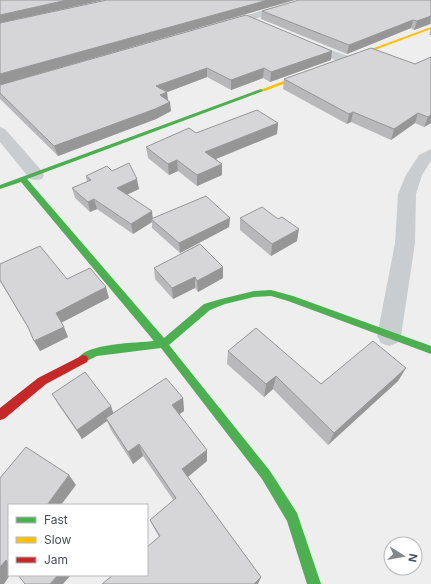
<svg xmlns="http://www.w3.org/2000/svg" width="431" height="584" viewBox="0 0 431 584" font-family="Inter,sans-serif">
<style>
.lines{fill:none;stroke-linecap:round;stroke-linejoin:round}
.street{fill:#cacdcf;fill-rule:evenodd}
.fast{fill:#4caf50;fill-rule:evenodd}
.slow{fill:#ffc107;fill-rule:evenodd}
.jam{fill:#c62828;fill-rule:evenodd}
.wall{fill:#b8b8ba}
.shaded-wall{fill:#969697}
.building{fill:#d6d6d8;stroke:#969697}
</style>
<rect width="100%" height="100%" fill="#efeeee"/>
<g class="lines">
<path class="street" d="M300,0H315L313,2L227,27H219L218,25L219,23Z
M304,40L348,56L350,59L348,62H340L300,45L298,43L300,41Z
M0,127L5,129L42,171L44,175L42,179L36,180L30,179L0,142Z
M431,149V161L422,175L416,194L415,243L401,336L397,343L389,346L381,343L377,336L395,243L398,194L406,175L419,155Z"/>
<path class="fast" d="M261,89L266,90L27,179L164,338L204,304L221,299L254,291L271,290L293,296L431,346V354L288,301L271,296L254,297L225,304L210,310L169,345L270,471L297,513L321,584H307L287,521L262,479L161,348L97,356L83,363L79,362L78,359C85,343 138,343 154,341L21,182L0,189V185Z"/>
<path class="slow" d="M431,27V29L348,60L344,59Z
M310,71L315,72L265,91L260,90Z"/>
<path class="jam" d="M83,355L87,356L88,359L87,362L46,384L4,419L0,420V408L38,378Z"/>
</g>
<path class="wall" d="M431,0V24H430L414,30L411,28L347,54L261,19L262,11Z
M431,27V35H429Z
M332,51L331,60L270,82L263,78L231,90L207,77L167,92L168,100L171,111L156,119L58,156L0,99V85Z
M431,57V123L424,127L415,123L391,140L351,122L347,124L283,89L284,79L415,64Z
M278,123L277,134L216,159L222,164V175L197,186L178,171L169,175L148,158L146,147L196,133Z
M112,171L139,189L127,195L153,218H230L229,227L180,253L152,228V222L133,234L97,209L90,212L75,198L72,188L87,182L86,176Z
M240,218L278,219L297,241L271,256L240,230Z
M0,264L67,279L109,298L61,322L68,337L40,351L30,331L0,281Z
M223,267V278L198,292L195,288L173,299L155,279L154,268Z
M228,351L321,384L406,368L398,381L328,445L273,389L264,397L227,364Z
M52,394L111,406L113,413L183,398L184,411L179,414L207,461L188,477L261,577L258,583V584H102L159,537L154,528L150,520L174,501L143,456L133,464L111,430L107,421L82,439L58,404Z"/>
<path class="shaded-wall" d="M67,0H104L0,23V15Z
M268,0H295L0,85V74Z
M431,16L430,24L414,30L417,21Z
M413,20L411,28L347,54L349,45Z
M332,51L331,60L270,82L271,72Z
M207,68V77L157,96L156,86Z
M264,68L263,78L231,90V80Z
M167,92L168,102L160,95Z
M170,102L171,111L156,119L58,156L54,146Z
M353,112L351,122L347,124L349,114Z
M418,113L415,123L391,140L394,129Z
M431,115V123L424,127L428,117Z
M278,123L277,134L206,163L205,152Z
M177,160L178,171L169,175L168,164Z
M222,164V175L197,186V175Z
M137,179L139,189L119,198L117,188Z
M94,199L97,209L90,212L88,202Z
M152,211L153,221L151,219L152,222L133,234L131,224Z
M230,218L229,227L180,253L179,243Z
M299,229L297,241L271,256L272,244Z
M223,267V278L198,292L197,281Z
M195,277V288L173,299L172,288Z
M106,287L109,298L61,323L56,313Z
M64,327L68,337L40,351L34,341Z
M406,368L398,381L328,445L334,433Z
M276,376L273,389L264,397L266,384Z
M183,398L184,411L174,418L172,405Z
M111,406L114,415L106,418L107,421L82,439L77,430Z
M139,444L143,456L133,464L128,452Z
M207,450V461L184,480L182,469Z
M69,475L76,485L61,505H47Z
M6,560L9,561V575H10L4,584H0V567Z
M58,575H71L63,584H50Z
M261,577L258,584H254Z"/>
<path class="building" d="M0,0H67L0,15Z
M107,0H268L0,74V23Z
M299,0H431V16L417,21L413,20L349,45L262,11Z
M246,15L332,51L271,72L264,68L231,80L207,68L156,86L167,92L160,95L170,102L155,109L54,146L0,93V85Z
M371,48L415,64L431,57V115L428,117L418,113L394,129L353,112L349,114L284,79Z
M257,110L278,123L205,152L222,164L197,175L177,160L168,164L146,147L189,128L196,133Z
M129,163L137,179L117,188L152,211L131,224L94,199L88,202L72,188L91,180L86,176L107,166L112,171Z
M206,196L230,218L179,243L151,219Z
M262,207L278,219L282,217L299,229L272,244L240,218Z
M200,244L223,267L197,281L195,277L172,288L154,268Z
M40,246L67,279L90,268L106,287L56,313L64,327L34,341L28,327L0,280V264Z
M256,328L321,384L373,341L406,368L334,433L276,376L266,384L228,351Z
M85,372L111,406L77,430L52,394Z
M166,378L183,398L172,405L207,450L182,469L261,577L254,584H102L113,575H147V547L160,536L150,520L176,498L139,444L128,452L106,418Z
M26,447L69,475L47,505H9V564L6,560L0,567V478Z
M18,575H58L50,584H25Z"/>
<rect x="8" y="504" width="140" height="72" fill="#ffffff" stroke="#b5b9bc"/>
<rect x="16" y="517" width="20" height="6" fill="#4caf50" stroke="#b5b9bc"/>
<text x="44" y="524" font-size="12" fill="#475058">Fast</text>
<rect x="16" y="537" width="20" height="6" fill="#ffc107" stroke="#b5b9bc"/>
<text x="44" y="544" font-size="12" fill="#475058">Slow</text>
<rect x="16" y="557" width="20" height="6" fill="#c62828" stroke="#b5b9bc"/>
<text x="44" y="564" font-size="12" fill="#475058">Jam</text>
<g transform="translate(403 556) rotate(101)"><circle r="19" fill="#ffffff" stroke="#b5b9bc"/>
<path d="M0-3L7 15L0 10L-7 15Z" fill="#82878c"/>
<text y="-6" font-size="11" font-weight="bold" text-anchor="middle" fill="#475058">N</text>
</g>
</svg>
